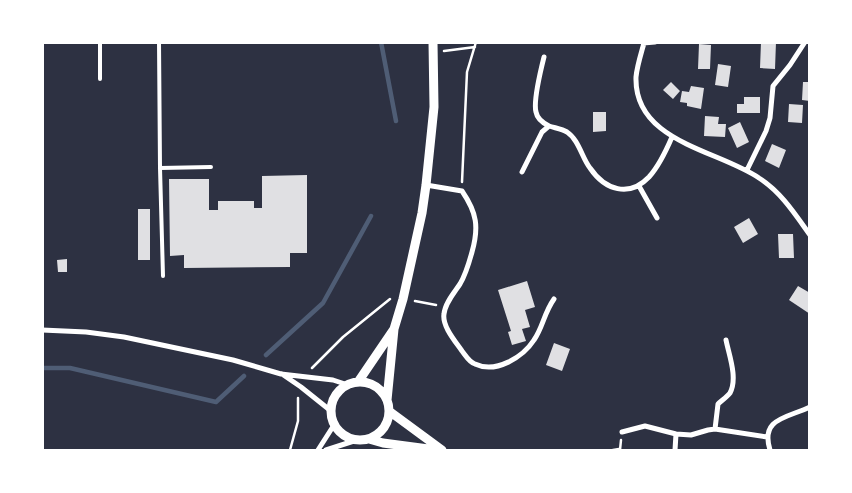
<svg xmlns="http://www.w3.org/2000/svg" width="852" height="493" viewBox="0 0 852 493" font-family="'Public Sans',sans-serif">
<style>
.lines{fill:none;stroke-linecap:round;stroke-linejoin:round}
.stream{stroke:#4f5d75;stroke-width:4.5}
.building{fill:#e0e0e3}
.path{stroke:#fff;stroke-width:2.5}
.service{stroke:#fff;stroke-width:4}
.minor{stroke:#fff;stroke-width:5}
.tertiary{stroke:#fff;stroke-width:9}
</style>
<rect width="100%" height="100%" fill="#2d3142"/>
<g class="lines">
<path class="stream" d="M381,42L396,121
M266,355L323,303L371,216
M42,368H70L216,402L244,376"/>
</g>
<path class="building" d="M761,42H776L775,69L760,68Z
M699,44L711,45L710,69H698Z
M718,64L731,66L728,87L715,85Z
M671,82L680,91L673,99L663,90Z
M803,82H810V101L802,100Z
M691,86L704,88L701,109L687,106V103L680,102L682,91L689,92Z
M744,97H760V113H737V104H744Z
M789,104L803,105L802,123L788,122Z
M593,112H606V131L593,132Z
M705,116L719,117L718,124H726L725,137L704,136Z
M740,122L749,142L737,148L728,128Z
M772,144L786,150L779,168L765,161Z
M307,175V253H290V267L184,268V255L170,256L169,179H209V210H218V201H254V208H262V176Z
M138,209H150V260H138Z
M749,218L758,234L743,243L734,227Z
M778,234H793L794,258H779Z
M67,259V272H58L57,260Z
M527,281L535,307L525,310L530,327L522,329L526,341L512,345L508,332L511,331L498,290Z
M798,286L810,293V314L789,300Z
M554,343L570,349L562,371L546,365Z"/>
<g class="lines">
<path class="path" d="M444,51L475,47
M462,182L467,72L476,42
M415,301L436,305
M312,368L343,337L390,299
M290,450L298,421V398
M613,450L619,449
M620,450L621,440"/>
<path class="service" d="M159,42L160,168L211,167
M100,79V42
M160,168L163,276"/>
<path class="minor" d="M643,43L655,42
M644,43C641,54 637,66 636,77C634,142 718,150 759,178C781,192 795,214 810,235
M549,126C555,128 562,129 567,132C579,140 582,158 590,168C605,190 629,198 649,177C659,166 666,151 672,137
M747,170L766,131L770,118L773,86L790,65L805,42
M522,172L542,132L549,126C543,123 537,118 536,112C533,101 541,69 544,57
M426,185L462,191C477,213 479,227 472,252C469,263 466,274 460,284C454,293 445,303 444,314C442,326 455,341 462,351C466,356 469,362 475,364C496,374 523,357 534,340C543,327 544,313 554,299
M639,186L657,218
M42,330L86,332L124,337L233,360L281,374L333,380L348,385
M282,374L301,387L331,411
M715,429L718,404C721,401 727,397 730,393C738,378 729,355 726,340
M622,432L645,426L676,434L691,435L708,430L715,429L767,437
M318,450L334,425
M326,450L357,440
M675,450L676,434
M770,450C760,418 787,418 810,407"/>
<path class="tertiary" d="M358,382L394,329
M331 411a29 29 0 1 1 58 0a29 29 0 1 1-58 0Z
M387,400L394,329L403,299L422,213L426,185L434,107L433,42
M389,411L442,450
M369,439L383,443L436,450"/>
</g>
<rect width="852" height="493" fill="none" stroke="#ffffff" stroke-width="88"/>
</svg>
